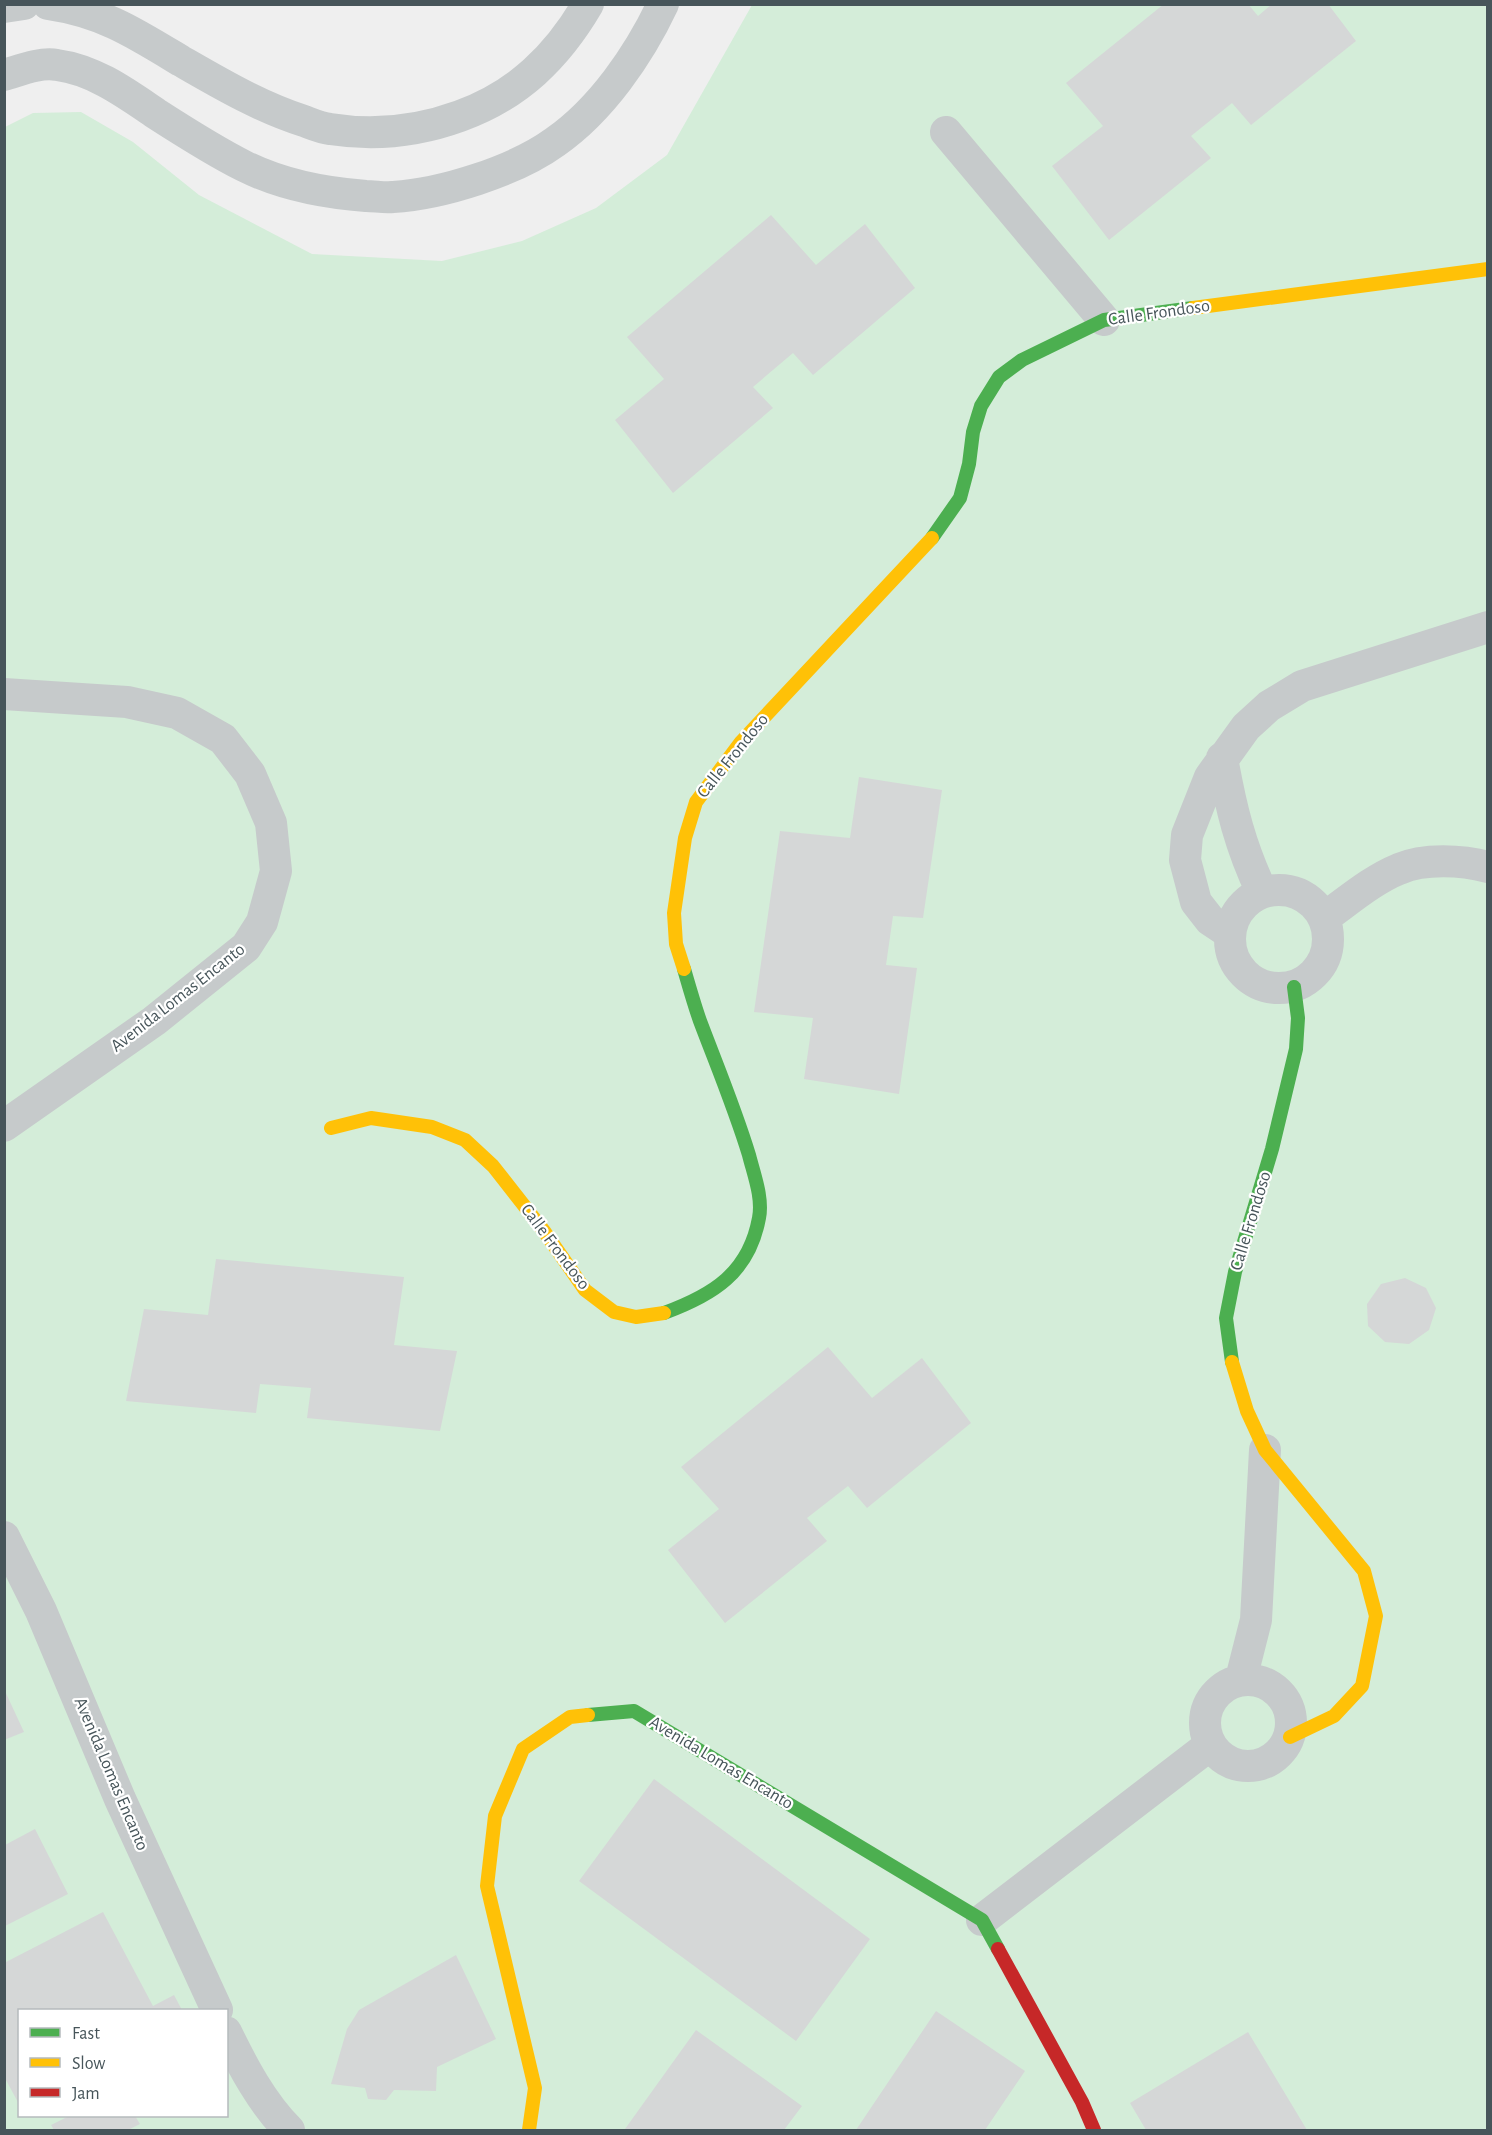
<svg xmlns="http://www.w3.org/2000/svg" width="1492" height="2135" viewBox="0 0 1492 2135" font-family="'Alegreya Sans',sans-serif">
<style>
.green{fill:#d4edd9;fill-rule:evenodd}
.building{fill:#d5d7d7}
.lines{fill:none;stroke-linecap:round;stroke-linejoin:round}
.street{stroke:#c6cacb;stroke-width:32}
.fast{stroke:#4caf50;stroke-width:14}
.slow{stroke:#ffc107;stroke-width:14}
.jam{stroke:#c62828;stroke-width:14}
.labels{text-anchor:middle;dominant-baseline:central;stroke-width:4.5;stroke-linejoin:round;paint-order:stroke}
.street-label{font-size:18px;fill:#47555a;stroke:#fff}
</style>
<rect width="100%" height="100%" fill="#efefef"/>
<path class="green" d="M752,5H1487V2130H5V127L33,113L81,112L133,142L199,195L312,254L442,261L522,241L596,208L667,155ZM20,2010H226V2116H20Z"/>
<path class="building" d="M1164,4H1248L1258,16L1272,4H1328L1356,41L1251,125L1232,103L1191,136L1211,158L1109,240L1052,166L1103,126L1066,83Z
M771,215L816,265L865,224L915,288L813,375L793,353L753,387L773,408L673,493L615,420L664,379L627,337Z
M859,777L942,790L923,918L893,916L886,965L917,968L899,1094L804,1079L813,1018L754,1012L780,831L850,838Z
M216,1259L404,1277L394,1345L457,1351L440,1431L307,1418L311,1388L260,1384L256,1413L126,1401L144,1309L208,1315Z
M1405,1278L1426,1288L1436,1308L1429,1330L1409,1344L1385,1342L1368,1326L1367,1304L1381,1284Z
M828,1347L872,1398L922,1358L971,1423L867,1508L848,1486L807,1518L827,1541L725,1623L668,1550L719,1509L681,1467Z
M4,1689L24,1732L4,1740Z
M654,1779L870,1939L796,2041L579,1881Z
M35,1829L68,1894L5,1926V1845Z
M103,1912L153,2006L174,1995L182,2010H20V2106L6,2080L4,2081V1963Z
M456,1955L496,2039L437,2067L436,2091L394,2090L386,2100L368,2099L365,2088L331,2084L347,2029L359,2010Z
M936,2011L1025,2071L985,2130H856Z
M696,2030L802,2106L784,2130L625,2129Z
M1248,2032L1307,2130H1146L1130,2103Z
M69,2116H135L140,2124L128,2130H54L51,2125Z"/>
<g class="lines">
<path class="street" d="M48,4C103,12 135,33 181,61C221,84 260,107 304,121C312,124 321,128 330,129C374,136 419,131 460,116C518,95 557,57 588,4
M4,7L24,4
M4,75C21,70 40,62 57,65C95,70 127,94 158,115C186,133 214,151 244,166C282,185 324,193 366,196C375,196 384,198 393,197C442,194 515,171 555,142C601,110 639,55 663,4
M946,132L1104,320
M4,694L127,702L177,713L223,739L250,774L271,823L276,871L262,922L246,947L154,1021L4,1126
M1222,758C1231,808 1240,846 1262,892
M1230 939a49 49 0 1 1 98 0a49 49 0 1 1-98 0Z
M1324,918C1348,901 1372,880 1399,869C1424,858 1462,860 1488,867
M1228,932L1210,920L1196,902L1185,860L1187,835L1210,777L1246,727L1269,706L1302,686L1488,627
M4,1537L41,1611L120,1799L217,2010
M1241,1679L1256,1620L1265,1450
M1205 1723a43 43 0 1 1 86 0a43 43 0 1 1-86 0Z
M982,1920L1210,1745
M226,2032C243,2067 262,2103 289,2130"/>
<path class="fast" d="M932,538L960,498L969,464L973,432L981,406L999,377L1022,360L1104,320L1193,308
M664,1313C713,1295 749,1273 759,1218C763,1198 754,1175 749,1155C735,1109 717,1066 700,1021C694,1004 689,986 684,969
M1232,1362L1226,1318L1235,1272L1272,1149L1296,1049L1298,1018L1294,987
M588,1715L634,1711L982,1920L998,1949"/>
<path class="slow" d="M1193,308L1488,269
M684,969L676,944L674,913L685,838L696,802L741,742L932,538
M331,1128L371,1118L432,1127L465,1140L493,1166L544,1231L585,1290L614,1312L636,1317L664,1313
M1232,1362L1247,1411L1265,1450L1364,1571L1376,1616L1362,1686L1334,1716L1290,1737
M529,2130L535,2088L487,1886L495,1816L523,1749L570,1717L588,1715"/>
<path class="jam" d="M998,1949L1082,2102L1094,2130"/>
</g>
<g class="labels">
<g class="street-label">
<text transform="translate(1159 313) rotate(-8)">Calle Frondoso</text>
<text transform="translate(733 756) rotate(-51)">Calle Frondoso</text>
<text transform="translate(178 998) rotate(-38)">Avenida Lomas Encanto</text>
<text transform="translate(1251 1221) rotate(-73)">Calle Frondoso</text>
<text transform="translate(555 1247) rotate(53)">Calle Frondoso</text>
<text transform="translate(721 1763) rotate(31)">Avenida Lomas Encanto</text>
<text transform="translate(111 1774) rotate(67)">Avenida Lomas Encanto</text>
</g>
</g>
<rect width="1492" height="2135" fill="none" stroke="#47555a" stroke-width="12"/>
<rect x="18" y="2009" width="210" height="108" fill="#ffffff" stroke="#b5bbbd" stroke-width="1.5"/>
<rect x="30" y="2028" width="30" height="9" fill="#4caf50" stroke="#b5bbbd" stroke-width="1.5"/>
<text x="72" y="2039" font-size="18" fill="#47555a">Fast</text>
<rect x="30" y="2058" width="30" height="9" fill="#ffc107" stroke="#b5bbbd" stroke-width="1.5"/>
<text x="72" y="2069" font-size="18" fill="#47555a">Slow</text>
<rect x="30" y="2088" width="30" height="9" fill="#c62828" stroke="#b5bbbd" stroke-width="1.5"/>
<text x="72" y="2099" font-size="18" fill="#47555a">Jam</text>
</svg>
